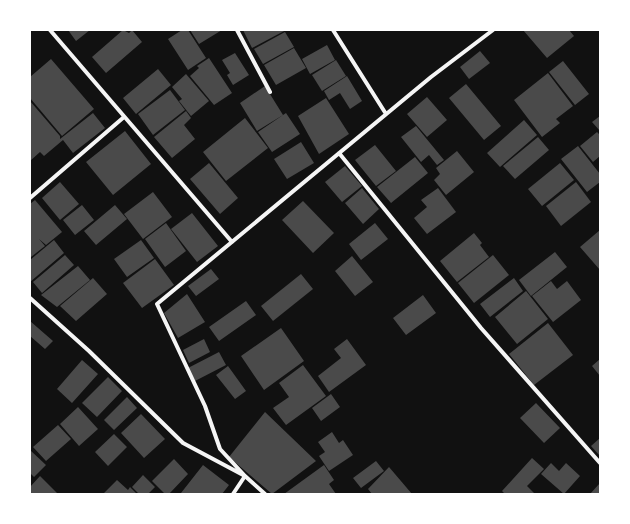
<svg xmlns="http://www.w3.org/2000/svg" width="630" height="524" viewBox="0 0 630 524" font-family="Literata,serif">
<style>
.building{fill:#4a4a4a}
.lines{fill:none;stroke-linecap:round;stroke-linejoin:round}
.minor{stroke:#f5f5f5;stroke-width:4}
</style>
<rect width="100%" height="100%" fill="#111"/>
<path class="building" d="M68,30H90L76,41Z
M123,30L129,33L132,30L142,42L106,73L92,57Z
M182,30H188L206,58L188,70L168,39Z
M190,30H222L199,44Z
M243,30H286L252,48Z
M523,30H569L574,36L547,58Z
M285,32L294,47L263,64L254,49Z
M327,45L335,60L310,74L302,59Z
M294,48L306,68L276,85L264,65Z
M480,51L490,63L469,79L460,67Z
M235,53L249,75L233,85L227,75L230,73L222,60Z
M209,58L232,93L214,105L190,76L199,68L197,66Z
M51,59L94,109L62,136L30,98V77Z
M336,60L346,76L322,91L312,75Z
M563,61L589,94L575,105L549,72Z
M158,69L171,85L136,114L123,98Z
M548,73L573,106L556,119L560,123L542,137L514,100Z
M186,74L209,101L191,116L179,101L182,99L172,87Z
M347,76L362,101L350,109L340,93L329,100L324,91Z
M466,84L501,126L484,140L449,98Z
M265,86L283,115L257,131L240,103Z
M170,90L185,110L153,135L138,114Z
M427,97L447,120L427,137L407,114Z
M326,98L349,134L319,154L298,116Z
M30,101L60,136V139L93,113L105,128L73,153L63,140L44,156L40,152L30,161Z
M186,111L191,118L184,125L195,139L172,158L154,137Z
M286,113L300,134L272,152L258,132Z
M600,116V131L592,122Z
M245,118L268,148L226,181L203,152Z
M524,120L537,135L500,167L487,153Z
M416,126L444,160L437,165L429,155L421,162L401,137Z
M125,131L151,164L113,195L86,162Z
M597,132L600,135V156L593,162L580,146Z
M538,137L549,150L515,179L503,166Z
M301,142L314,163L287,179L274,159Z
M375,145L396,171L376,186L355,160Z
M578,146L600,174V182L587,192L561,159Z
M457,151L474,172L446,195L434,180L440,174L436,168Z
M415,157L428,173L391,203L377,187Z
M209,163L238,198L220,214L190,179Z
M560,163L574,180L542,206L528,189Z
M345,166L362,186L342,202L325,182Z
M60,182L79,204L60,220L42,198Z
M576,182L591,202L561,226L546,206Z
M362,188L379,209L363,224L345,203Z
M438,188L456,212L427,234L414,218L427,207L421,200Z
M153,192L172,217L143,239L124,214Z
M35,200L62,232L46,245L39,239L45,246L31,257L30,204Z
M303,201L334,233L313,253L282,220Z
M82,205L94,220L75,235L63,220Z
M115,205L127,219L96,245L84,231Z
M192,213L218,246L197,262L171,229Z
M166,223L186,251L165,267L145,239Z
M375,223L388,239L361,260L349,244Z
M600,230V270L580,247Z
M474,233L482,243L480,245L489,257L457,282L440,261Z
M54,240L64,253L30,282V260Z
M141,240L154,258L127,277L114,259Z
M555,252L567,267L531,296L519,280Z
M65,255L74,265L42,293L33,282Z
M493,255L509,275L474,303L458,283Z
M352,256L373,282L355,296L335,271Z
M155,259L174,285L142,308L123,283Z
M78,266L90,280L57,307L41,295Z
M211,269L219,279L196,296L188,286Z
M301,274L313,289L273,321L261,306Z
M93,278L107,294L76,321L60,306Z
M514,278L523,291L490,317L480,304Z
M551,281L557,289L567,281L581,300L553,322L532,296Z
M526,291L548,319L517,344L495,317Z
M187,294L205,322L178,338L164,313Z
M423,295L436,313L406,335L393,318Z
M246,301L256,315L219,341L209,327Z
M30,321L53,341L45,349L30,336Z
M548,323L573,355L534,385L509,354Z
M281,328L304,361L264,390L241,356Z
M204,339L210,352L189,363L183,350Z
M347,339L366,365L329,392L318,376L341,358L334,349Z
M219,352L226,365L195,381L188,368Z
M600,359V376L592,366Z
M82,360L98,374L72,403L57,389Z
M303,365L326,396L286,425L273,408L289,397L279,383Z
M228,366L246,391L235,399L216,375Z
M108,377L122,391L97,417L82,403Z
M331,394L340,407L321,421L312,408Z
M127,397L137,408L114,430L104,420Z
M536,403L560,428L544,443L520,418Z
M78,407L98,429L79,446L60,424Z
M265,412L316,461L272,494L229,457Z
M141,414L165,439L144,458L121,433Z
M58,425L71,439L46,461L33,447Z
M332,432L339,443L343,440L353,455L329,471L319,456L325,452L318,442Z
M114,434L127,447L108,466L95,452Z
M600,438V456L591,446Z
M30,450L46,465L34,477L30,473Z
M532,458L544,469L527,486L535,494H505L502,491Z
M174,459L188,474L169,494H165L152,481Z
M376,461L384,471L361,488L353,478Z
M551,463L559,471L566,463L580,476L564,494L541,474Z
M203,465L229,485L222,494H182L181,493Z
M324,465L334,480L329,484L336,494H284Z
M389,467L412,494H372L368,489Z
M143,475L155,487L148,494H139L132,487Z
M40,476L58,494H30V487Z
M117,480L128,490L130,487L137,494H103Z
M600,483V494H590Z"/>
<g class="lines">
<path class="minor" d="M50,30L232,242
M237,30L270,92
M333,30L386,114
M339,153L481,328L600,463
M30,198L124,117
M30,298L89,351L183,443L245,476L265,494
M233,494L245,476L220,449L205,406L157,304L431,77L493,30"/>
</g>
<rect width="630" height="524" fill="none" stroke="#ffffff" stroke-width="62"/>
</svg>
